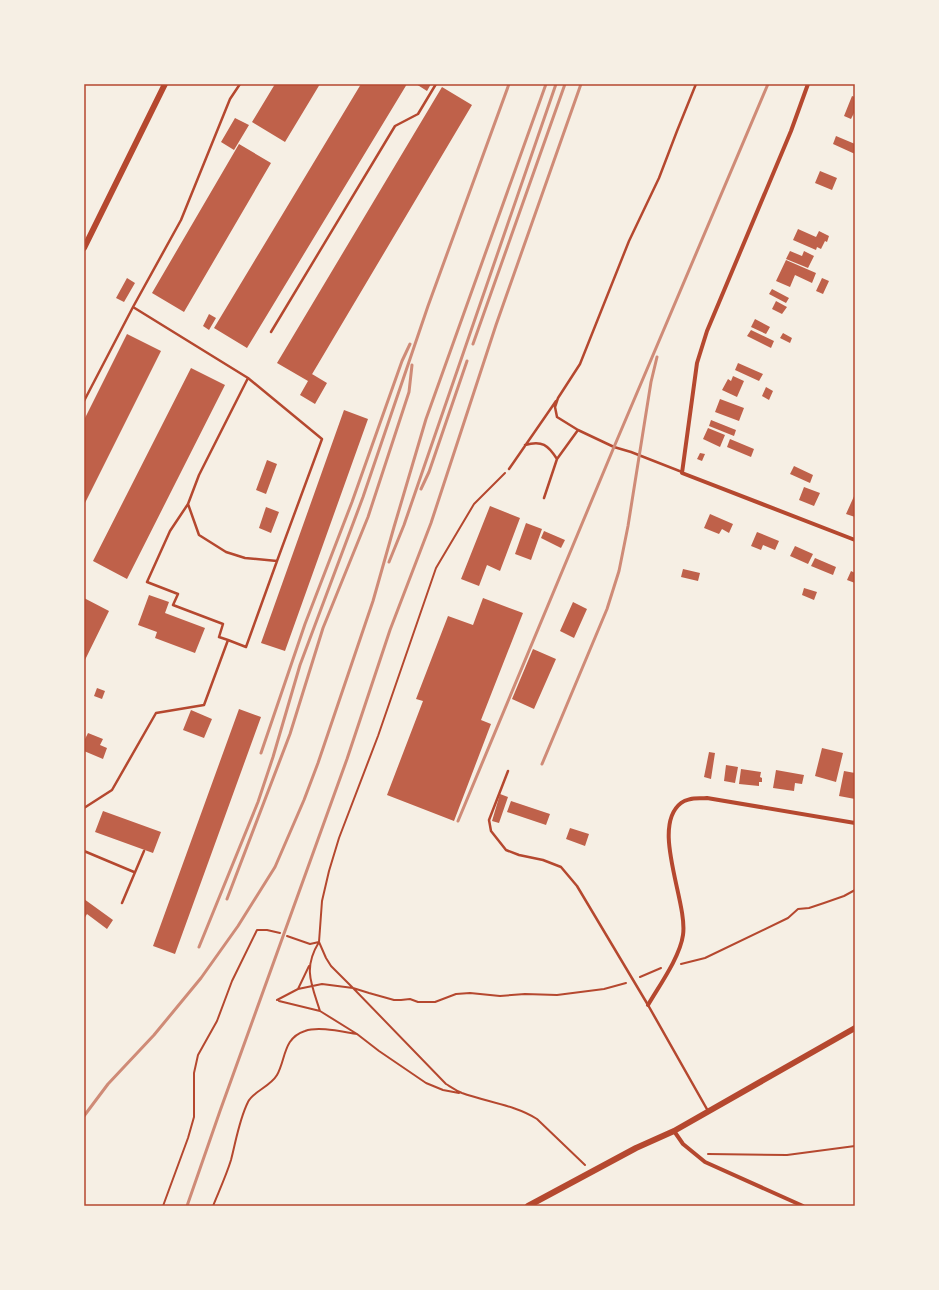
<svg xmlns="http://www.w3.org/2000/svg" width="939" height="1290" viewBox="0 0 939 1290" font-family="'Open Sans',sans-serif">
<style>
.building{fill:#bf614a}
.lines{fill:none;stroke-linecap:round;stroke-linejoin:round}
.path{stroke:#b5482f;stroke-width:2}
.service{stroke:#b5482f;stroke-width:2.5}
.minor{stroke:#b5482f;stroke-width:4}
.tertiary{stroke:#b5482f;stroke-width:6}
.rail{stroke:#cf8b77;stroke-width:3}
.neatline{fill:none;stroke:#b5482f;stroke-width:1.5}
</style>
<rect width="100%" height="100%" fill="#f6efe4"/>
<path class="building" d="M275,84H320L285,142L252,122Z
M361,84H407L247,348L214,328Z
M416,84H431L427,91Z
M442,87L472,105L308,381L277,363Z
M852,96L855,97V111L851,119L844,116Z
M235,118L249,125L234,150L221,142Z
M836,136L855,144V154L833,144Z
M239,144L271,163L184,312L152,293Z
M820,171L837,178L832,190L815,183Z
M798,229L816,237L819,231L829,236L827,242L825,241L821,249L817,247L816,250L793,240Z
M790,251L802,256L804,251L814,256L808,268L786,259Z
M786,260L816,273L812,283L795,275L790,287L776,281Z
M127,278L135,283L124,302L116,298Z
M822,278L829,281L823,294L816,291Z
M772,289L789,298L786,303L769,294Z
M776,301L787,307L782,314L772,309Z
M209,314L216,318L209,330L203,326Z
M755,319L770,327L766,334L751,327Z
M751,330L774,341L771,348L747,336Z
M783,333L792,338L790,343L780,338Z
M127,334L161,351L84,505V420Z
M738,363L763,374L759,381L735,370Z
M191,368L225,385L127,579L93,561Z
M312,374L327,383L315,404L300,395Z
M733,376L744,381L737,397L722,390L728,379L731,381Z
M766,387L773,391L769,400L762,396Z
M720,399L744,408L739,421L715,412Z
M344,410L368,419L285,651L261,643Z
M711,420L736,430L734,436L709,426Z
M708,428L725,435L720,447L703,439Z
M730,439L754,449L751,457L727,447Z
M700,453L705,454L702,461L697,459Z
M267,460L277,464L266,494L256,490Z
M794,466L813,475L810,483L790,474Z
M804,487L820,493L814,506L799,500Z
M855,494V517L846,514Z
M490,506L520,518L500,571L487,565L479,586L461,579Z
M266,507L279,512L271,533L259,528Z
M710,514L733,524L729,533L722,529L719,534L704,528Z
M526,523L542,529L531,560L515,554Z
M544,531L565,540L561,548L541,538Z
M757,532L779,541L775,550L763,545L761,550L751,546Z
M795,546L813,554L808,564L790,556Z
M815,558L836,567L833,575L811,566Z
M683,569L700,573L698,581L681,577Z
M851,571L855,573V583L847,580Z
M804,588L817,592L814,600L802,595Z
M149,595L169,602L165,613L205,628L195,653L155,638L157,632L138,625Z
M84,598L109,611L84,662Z
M483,598L523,613L481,720L491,724L454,821L387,795L423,701L416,699L448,616L473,625Z
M573,602L587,609L574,638L560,631Z
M533,649L556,659L534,709L512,699Z
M97,688L105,691L102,699L94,696Z
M239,709L261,717L175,954L153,946Z
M191,710L212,719L204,738L183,730Z
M88,733L103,739L100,745L107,748L103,759L84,751V739H85Z
M822,748L843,753L836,782L815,776Z
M709,752L715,753L711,779L704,777Z
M726,765L738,767L735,783L724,781Z
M741,769L761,772L760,777L762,778V782H759V786L739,784Z
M776,770L804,775L802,784L795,783L794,791L773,788Z
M844,771L855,773V799L839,796Z
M500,794L508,797L499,823L492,821Z
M511,801L550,814L546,825L507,812Z
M103,811L161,832L153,853L95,832Z
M570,828L589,834L585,846L566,839Z
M84,899L113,920L107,929L87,914L84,919Z"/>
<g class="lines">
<path class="path" d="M505,473L474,504L436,568L378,736L339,838L329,871L322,901L319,942L326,958L331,966L353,988L446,1084C451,1087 457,1091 462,1093C487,1102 515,1105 537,1119L585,1165
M287,936L310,944L319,942
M319,942C303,968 311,983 320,1011
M681,964L705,958L788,918L798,909L809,908L824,903L844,896L855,890
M640,977L661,968
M298,989L309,966
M277,1000L298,989L322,984L353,988L369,993L394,1000H401L410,999L418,1002H435L456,994L470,993L500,996L525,994L557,995L604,989L626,983
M279,1001L320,1011L357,1034L379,1051L426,1083L443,1090L459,1093
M708,1154L787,1155L855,1146
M163,1206L188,1138L194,1117V1073L198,1055L217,1021L232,981L257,930H267L280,933
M213,1206C219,1191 226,1176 231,1160C236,1141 239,1120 248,1102C252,1092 270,1087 277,1075C286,1059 283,1038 305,1031C319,1026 343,1032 357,1034"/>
<path class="service" d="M271,332L395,126L418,114L436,84
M248,378L322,439L277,561
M84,401L133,307
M525,445C542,440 548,445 557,459
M509,469L556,401
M682,472L631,452L614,447L578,430L557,417L555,407L558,398L580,364L629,241L659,178L677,131L696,84
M544,498L557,459L578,430
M228,640L219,637L223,624L173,605L178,594L147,582L170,531L188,504L199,475L248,378L133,307L181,220L230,99L240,84
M508,771L489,820L491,831L506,850L519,855L543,860L561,867L577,886L648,1005L708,1111
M84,808L112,790L156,713L204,705L228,640L246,647L277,561L245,558L226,552L199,535L188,504
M84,851L134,872
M122,903L144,851"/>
<path class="minor" d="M808,84L791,131L707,331L697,363L682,473L855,540
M648,1005C659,986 680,957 683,935C688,902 650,827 681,803C688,797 699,799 707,798L855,823
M674,1131L683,1144L705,1162L803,1206"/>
<path class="tertiary" d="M84,248L165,84
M528,1206L636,1148L674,1131L855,1028"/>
<path class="rail" d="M473,344L565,84
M421,489L429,472L467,361
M389,562L404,525L556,84
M261,753L305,624L352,502L402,361L410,344
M542,764L607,609L619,571L628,526L651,382L657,357
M458,821L614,447L768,84
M227,899L290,734L323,628L368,517L409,392L412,365
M199,947L258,802L273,757L300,665L363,497L428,306L509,84
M84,1116L108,1084L154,1035L201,978L238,926L275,867L304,800L318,763L373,601L394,527L426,419L546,84
M187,1206L220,1111L347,759L390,630L431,523L496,325L581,84"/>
</g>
<rect width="939" height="1290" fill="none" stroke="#f6efe4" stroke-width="170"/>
<rect x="85" y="85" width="769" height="1120" class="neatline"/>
</svg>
